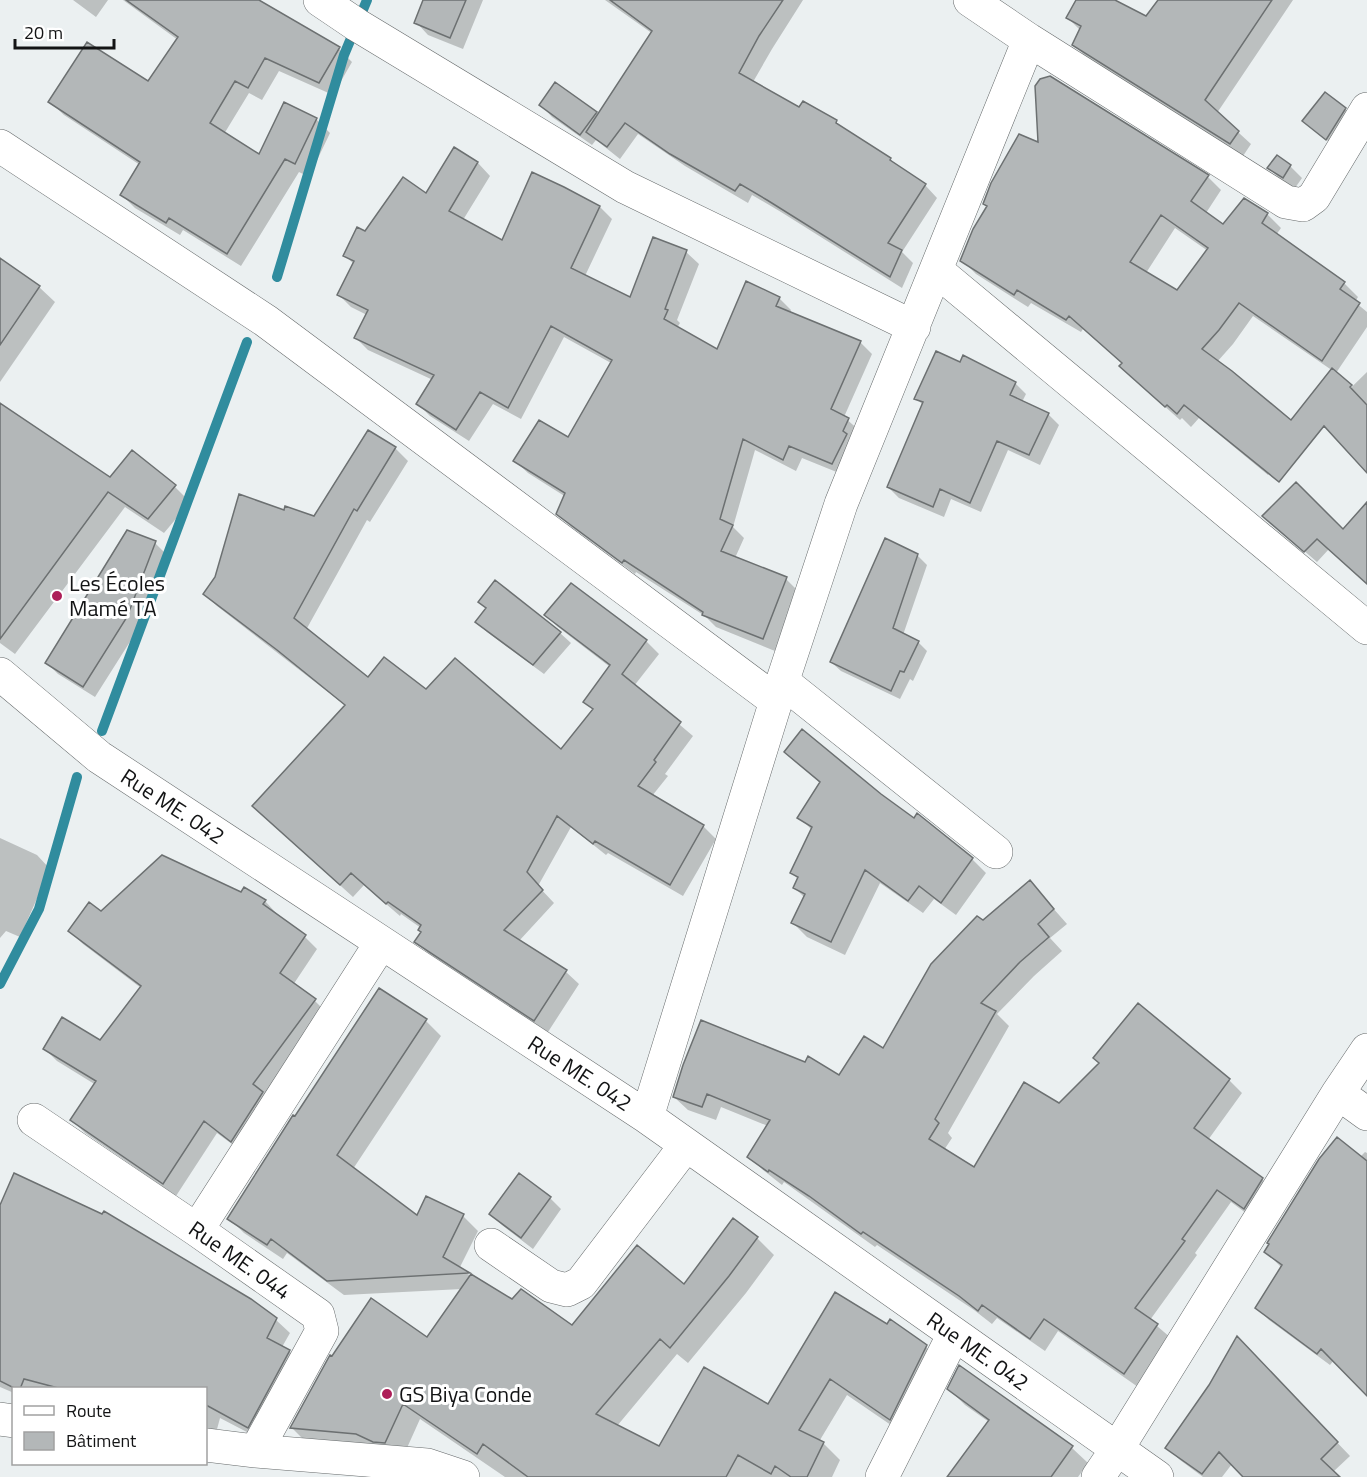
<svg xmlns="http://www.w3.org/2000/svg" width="1367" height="1477" viewBox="0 0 1367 1477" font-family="'Titillium Web',sans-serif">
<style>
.shadow{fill:#0003;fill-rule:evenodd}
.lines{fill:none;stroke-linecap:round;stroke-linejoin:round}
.stream{stroke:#308c9e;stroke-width:10}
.building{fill:#b3b7b8;stroke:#6c7071;stroke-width:1.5;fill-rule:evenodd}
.minor-casing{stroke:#666a6b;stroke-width:34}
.minor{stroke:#fff;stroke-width:33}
.poi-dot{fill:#ad1e58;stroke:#fff;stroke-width:2}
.labels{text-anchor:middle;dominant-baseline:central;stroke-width:6;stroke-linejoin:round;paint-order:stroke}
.poi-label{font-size:22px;fill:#131415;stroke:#fff;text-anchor:start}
.street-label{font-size:22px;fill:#131415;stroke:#fff}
</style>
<rect width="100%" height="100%" fill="#ebf0f1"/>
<path class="shadow" d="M73,0H108L96,17Z
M123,0H250L339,49L352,62L333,95L279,71L262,100L249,93L224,134L260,156L284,104L316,119L330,133L309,177L299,172L241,266L183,230L180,235L135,208L122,195L140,165L64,115L50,102L148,83L178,40Z
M425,0H483L463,49L428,35L416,22Z
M605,0H803L772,49L753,82L800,109L836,122L844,130L890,159L902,170L925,185L937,198L902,252L913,263L902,288L781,212L752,195L748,203L685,166L638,134L620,159L596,140L592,145L552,117L541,105L596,113L599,116L653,34Z
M1077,0H1112L1146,18L1160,0H1293L1217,113L1251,144L1243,156L1086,57L1074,45L1081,31L1068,18Z
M1345,109L1350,115L1332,144L1310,127Z
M1039,145L1208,177L1221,190L1206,213L1224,226L1244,200L1267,214L1281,228L1276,235L1344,283L1358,297L1355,302L1367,312V327L1336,373L1253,316L1233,344L1217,362L1298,431L1268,475L1199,418L1191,427L1182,418L1180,420L1135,380L1123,364L1083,329L1081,332L1031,303L1028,307L976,274L962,260L988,207L985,204ZM1175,228L1208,251L1178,292L1146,273Z
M454,149L478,163L490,176L463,220L503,242L600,207L612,219L585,276L631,299L686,252L699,264L677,320L680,323L677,328L717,351L779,298L791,310L790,313L860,342L872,354L844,417L861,432L844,475L802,458L796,471L755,450L733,527L744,538L735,558L786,579L798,591L775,651L716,627L705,616L636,572L635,574L570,526L558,513L566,497L528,473L515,461L568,439L611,363L564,337L521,419L493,404L469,441L430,416L417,403L433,380L368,350L356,338L367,315L351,307L339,295L354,264L345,256L365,233L427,196Z
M1277,157L1290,166L1302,178L1295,188L1280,179L1269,168Z
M0,260L39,287L55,302L0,382Z
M1367,372V471L1319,419Z
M1015,383L1026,394L1022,402L1048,414L1059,425L1040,465L1008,450L981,512L951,499L944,517L899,498L888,487L923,405L916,398Z
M0,404L110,479L174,486L190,502L164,533L125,507L15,654L0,643Z
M368,432L395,448L408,461L370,522L367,520L306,630L368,679L426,691L561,752L594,710L585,702L610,667L558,627L546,615L646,641L659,654L634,686L693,736L665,774L668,776L652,796L703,826L716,839L683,896L608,853L606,855L571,827L538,886L554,903L519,941L566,972L579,984L548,1032L429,954L416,941L422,932L421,928L401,914L400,916L364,885L353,897L267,819L346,706L217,606L205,594L284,512L315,518Z
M1264,516L1343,531L1367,522V583L1329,549L1317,562Z
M155,543L166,554L138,629L95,697L58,674L47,663Z
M917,555L927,565L903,635L918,642L927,651L913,681L910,679L900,699L841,671L831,662Z
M495,582L560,633L571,643L544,674L487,632L477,622L487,609Z
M786,752L880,795L914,820L917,815L972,859L986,873L956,915L934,899L923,913L880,883L845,955L807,937L793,923L805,898L795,888L798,879L792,873L812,830L799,817L821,784Z
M0,838L37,855L50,869L20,937L6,931L0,938Z
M1030,882L1067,924L1050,938L1062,951L1034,976L997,1014L1009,1026L948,1133L952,1138L944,1150L975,1169L1060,1105L1229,1080L1242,1093L1208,1140L1262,1179L1276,1193L1258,1222L1231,1202L1195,1253L1197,1255L1150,1320L1171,1338L1138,1387L1058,1331L1045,1351L997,1318L992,1324L974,1310L877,1245L875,1247L784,1182L782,1185L763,1170L749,1157L768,1126L721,1107L716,1120L688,1110L674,1097L839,1077L883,1050L982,922Z
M242,894L265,901L277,914L276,916L305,937L317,949L293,985L315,1001L327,1013L244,1153L217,1133L176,1196L85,1133L72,1120L96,1085L57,1061L45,1049L100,1042L141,988L83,944L70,931L101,913Z
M426,1021L441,1036L353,1169L417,1217L463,1216L478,1231L459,1269L471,1276L513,1301L572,1327L684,1286L757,1238L774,1255L746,1293L688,1363L677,1354L617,1426L660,1448L769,1406L887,1327L891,1321L926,1347L943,1364L907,1436L847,1395L820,1440L840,1460L832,1477H505L420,1419L402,1459L309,1445L292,1428L427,1339L462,1289L344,1295L287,1253L283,1259L244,1233L229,1218L295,1118Z
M1365,1152L1367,1153V1394L1334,1360L1330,1365L1269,1320L1257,1308L1282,1268L1266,1252Z
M550,1198L561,1209L533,1249L502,1225L491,1214Z
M0,1208L276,1320L290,1333L282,1347L289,1351L303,1365L262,1440L220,1418L216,1433L206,1430V1388H14V1393L0,1387Z
M1250,1351L1350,1456L1333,1472L1338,1477H1245L1232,1464L1222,1477H1203L1180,1460L1167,1447Z
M960,1367L1072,1448L1088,1463L1078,1477H949L989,1422L965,1405L949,1389Z"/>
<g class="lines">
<path class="stream" d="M277,277L344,55L367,0
M102,731L247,342
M0,984L39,909L77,777"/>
</g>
<path class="building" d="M126,0H259L340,47L319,83L265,58L248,88L235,81L210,123L259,154L284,102L317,118L295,164L285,159L227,254L169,218L166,223L120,195L140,162L48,102L87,42L148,81L178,37Z
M423,0H466L450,38L414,23Z
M610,0H783L759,36L739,73L799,107L803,101L837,120L836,123L891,158L890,160L926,184L888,243L902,250L890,277L767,200L740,184L735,191L670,154L625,123L607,147L586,132L652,31Z
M1076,0H1115L1146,16L1158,0H1272L1205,100L1239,131L1230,144L1072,45L1081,26L1066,18Z
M1050,76L1209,175L1191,201L1223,224L1244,198L1268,213L1262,223L1345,282L1340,289L1360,303L1322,361L1239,303L1219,330L1202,349L1232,371L1291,420L1332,368L1352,385L1350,387L1367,405V473L1324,426L1279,482L1184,405L1177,414L1167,405L1165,407L1119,366L1122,363L1069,316L1066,320L1017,290L1014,295L960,261L973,229L987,206L983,204L991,183L1019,134L1038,142L1035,86L1040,79ZM1161,215L1208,248L1177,290L1130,262Z
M555,82L597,112L580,135L539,105Z
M1325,92L1346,108L1326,140L1302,121Z
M454,147L478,162L449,211L502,240L532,172L564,187L600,206L571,268L630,297L653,237L687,250L665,309L668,310L664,319L717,349L746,281L780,297L776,306L861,341L831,409L849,418L843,431L847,434L832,464L789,446L783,460L743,439L720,519L733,525L721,551L787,577L763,639L702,615L703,612L624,560L622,563L556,514L565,493L513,461L539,420L568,437L612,360L551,326L508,408L480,392L456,430L416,404L434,375L354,338L368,310L337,295L354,261L343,256L357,227L365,231L403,177L426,193Z
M1277,155L1291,165L1283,178L1267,168Z
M0,258L40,286L0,345Z
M936,351L960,362L963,355L1016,382L1010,395L1049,413L1029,455L997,441L970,503L940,489L933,507L887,487L923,402L914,399Z
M0,403L110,477L132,450L176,485L148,519L108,492L0,639Z
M368,430L396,447L357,511L354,509L294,618L368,677L384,657L426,689L455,658L561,749L593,709L583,702L610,665L544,615L571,583L647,640L622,674L681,722L654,760L656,762L638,786L704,825L670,885L595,841L593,844L557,816L527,872L543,890L504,930L567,970L534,1021L414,942L421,932L418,930L421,925L388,902L386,904L351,873L340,885L252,806L345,705L277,650L203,594L215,577L239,494L284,510L285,506L314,516Z
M1296,482L1343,529L1367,502V584L1317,539L1304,552L1262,516Z
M127,530L156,541L127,617L83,687L45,663Z
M885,538L918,554L893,628L919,641L904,672L900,671L891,691L830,662Z
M495,580L561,632L533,665L475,622L486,608L478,602Z
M802,729L881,794L914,818L917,813L973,858L941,903L919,886L908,901L865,870L831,942L791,923L805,894L793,888L798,877L790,873L812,827L797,818L820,782L784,752Z
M162,855L241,892L244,887L266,900L263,904L306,935L280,973L316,999L253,1084L263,1092L231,1142L204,1121L163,1184L70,1120L96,1081L43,1049L62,1017L100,1040L141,986L68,931L89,902L101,911Z
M1030,880L1054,909L1038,924L1049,937L1020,962L981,1003L996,1011L935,1119L939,1123L929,1139L974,1167L1024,1082L1059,1103L1099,1063L1093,1058L1138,1003L1230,1079L1194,1128L1263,1178L1244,1209L1217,1190L1182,1239L1185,1241L1135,1308L1158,1324L1124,1374L1044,1319L1030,1339L982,1305L978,1311L959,1296L863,1232L861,1234L809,1196L769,1170L768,1172L747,1157L770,1120L707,1094L702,1107L673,1097L683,1065L701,1020L805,1062L808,1056L839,1075L864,1036L883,1048L931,964L977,916L983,920Z
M379,988L427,1019L337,1155L417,1215L426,1196L464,1214L443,1257L470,1273L327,1281L271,1239L267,1245L227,1219L293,1115L295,1116Z
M1337,1137L1367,1161V1396L1321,1349L1317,1354L1255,1308L1282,1265L1264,1252L1269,1244L1267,1243L1319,1159Z
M14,1173L102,1214L104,1211L251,1299L277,1318L267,1338L290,1350L248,1428L206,1405V1389H62L24,1379L20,1389H16L0,1381V1205Z
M519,1173L551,1197L521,1238L489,1214Z
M733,1218L758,1237L729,1276L670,1348L660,1339L596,1414L659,1446L704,1367L768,1404L835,1292L887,1324L890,1319L927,1345L890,1420L830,1379L799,1430L824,1442L807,1477H791L775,1466L771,1474L738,1455L726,1477H528L483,1444L477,1454L403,1404L385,1443L373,1442L356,1434L290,1428L330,1355L332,1356L371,1298L427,1337L471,1274L512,1299L521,1289L572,1325L637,1245L684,1284Z
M1237,1336L1338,1442L1321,1459L1340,1477H1243L1219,1452L1202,1474L1165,1448L1209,1385Z
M959,1365L1073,1446L1051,1477H947L989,1420L947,1389Z"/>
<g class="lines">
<g class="minor-casing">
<path id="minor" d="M320,0L357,25L625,187L914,327
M970,0L1029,40L1286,202L1303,205L1314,197L1367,109
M0,146L266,321L776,701
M936,270L1367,628
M0,674L99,757L647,1117L1157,1477
M783,682L996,852
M1338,1093L1367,1114
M647,1117L776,701L841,504L1029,40
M34,1120L197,1230L318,1315L322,1331L256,1451
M197,1230L381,943
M491,1245L551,1286L567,1290L581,1283L686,1145
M0,1419L14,1421
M206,1445L256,1451L427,1465L463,1477
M882,1477L954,1334
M1098,1477L1117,1449L1338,1093L1367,1050"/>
</g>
<use href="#minor" class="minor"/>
</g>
<g class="poi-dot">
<circle cx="57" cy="596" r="6"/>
<circle cx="387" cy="1394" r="6"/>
</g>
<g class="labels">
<g class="poi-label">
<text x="69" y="583">Les Écoles<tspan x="69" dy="25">Mamé TA</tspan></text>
<text x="399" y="1394">GS Biya Conde</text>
</g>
<g class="street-label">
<text transform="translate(173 806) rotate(33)">Rue ME. 042</text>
<text transform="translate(580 1073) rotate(33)">Rue ME. 042</text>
<text transform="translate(240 1260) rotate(35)">Rue ME. 044</text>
<text transform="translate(978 1351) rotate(35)">Rue ME. 042</text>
</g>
</g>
<rect x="12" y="1387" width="195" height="78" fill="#ffffff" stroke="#a1a1a1" stroke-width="1.5"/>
<rect x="24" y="1406" width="30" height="9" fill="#ffffff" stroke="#a1a1a1" stroke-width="1.5"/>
<text x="66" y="1417" font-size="18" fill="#131415">Route</text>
<rect x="24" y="1432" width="30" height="18" fill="#b3b7b8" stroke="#a1a1a1" stroke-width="1.5"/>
<text x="66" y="1447" font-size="18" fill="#131415">Bâtiment</text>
<path d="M15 39v9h99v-9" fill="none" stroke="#131415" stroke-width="3"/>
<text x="24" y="39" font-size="18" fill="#131415" stroke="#ffffff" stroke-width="4.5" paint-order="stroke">20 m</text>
</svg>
